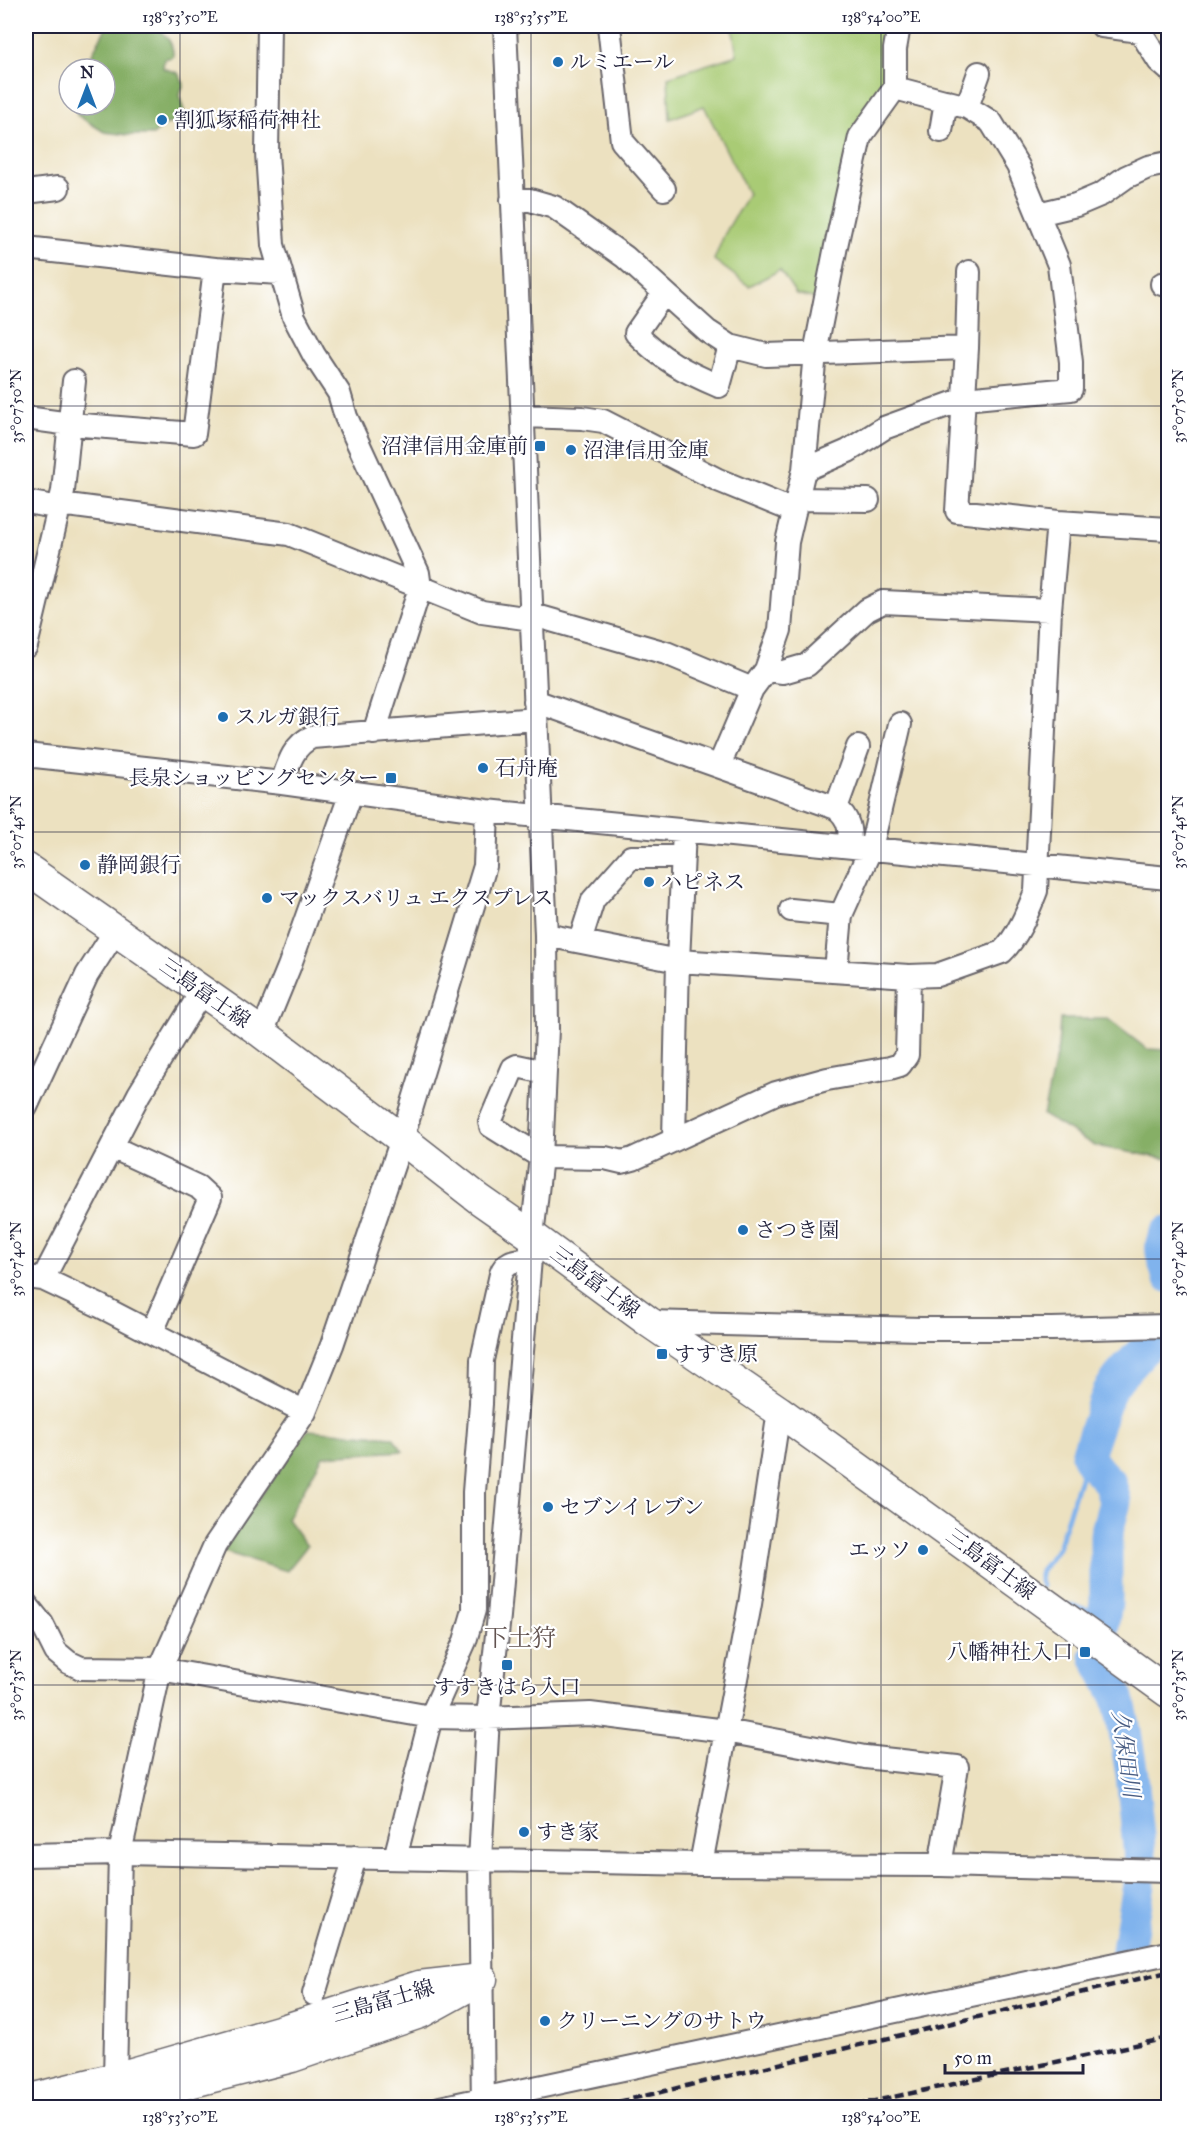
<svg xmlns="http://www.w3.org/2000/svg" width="1194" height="2133" viewBox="0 0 1194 2133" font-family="'IM FELL Great Primer','Noto Serif JP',serif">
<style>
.green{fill:#a9cb74;stroke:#667658;stroke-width:1.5}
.forest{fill:#86af66;stroke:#546850;stroke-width:1.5}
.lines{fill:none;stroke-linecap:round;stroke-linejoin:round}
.stream{stroke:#80b3ed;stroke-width:5}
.river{stroke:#80b3ed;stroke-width:33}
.minor-casing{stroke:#69656a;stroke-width:26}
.major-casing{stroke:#69656a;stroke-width:33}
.minor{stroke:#fff;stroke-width:22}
.major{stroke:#fff;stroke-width:30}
.rail{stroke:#22223b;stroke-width:4.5;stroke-dasharray:9 4.5;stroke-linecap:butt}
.ticks{fill:none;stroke:#22223b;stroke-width:1.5;stroke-opacity:0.45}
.poi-dot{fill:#1f6fb2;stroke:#fff;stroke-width:2}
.labels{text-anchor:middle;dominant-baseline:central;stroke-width:4.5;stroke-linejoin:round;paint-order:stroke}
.poi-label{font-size:21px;fill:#22223b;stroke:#fff;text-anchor:start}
.street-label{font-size:21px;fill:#22223b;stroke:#fff}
.water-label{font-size:22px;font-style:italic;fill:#485c82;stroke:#fff}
.quarter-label{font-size:24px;fill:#61524f;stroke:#fff}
.neatline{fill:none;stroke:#22223b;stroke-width:2}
.ticks-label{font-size:15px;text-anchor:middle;fill:#22223b}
</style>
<rect width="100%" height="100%" fill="#fff"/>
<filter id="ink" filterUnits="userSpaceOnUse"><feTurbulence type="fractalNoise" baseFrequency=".0167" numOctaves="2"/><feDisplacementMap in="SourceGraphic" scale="12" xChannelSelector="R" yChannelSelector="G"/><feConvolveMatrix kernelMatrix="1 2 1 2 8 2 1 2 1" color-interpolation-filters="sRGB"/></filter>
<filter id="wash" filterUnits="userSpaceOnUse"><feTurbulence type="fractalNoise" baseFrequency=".008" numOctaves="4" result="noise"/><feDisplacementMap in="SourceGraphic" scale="24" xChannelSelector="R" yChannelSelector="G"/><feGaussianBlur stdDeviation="1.35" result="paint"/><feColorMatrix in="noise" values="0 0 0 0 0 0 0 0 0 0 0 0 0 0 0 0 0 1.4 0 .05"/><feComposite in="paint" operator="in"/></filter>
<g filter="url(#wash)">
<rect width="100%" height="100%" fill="#ece1c0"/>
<path class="green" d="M732,26H902L890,84L855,139L826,301L796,294L780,270L749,286L714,260L724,235L748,194L704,106L670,119L668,77L737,55Z"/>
<path class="forest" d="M107,26H156C166,36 174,42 173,57L164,59L163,68L178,73L184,84L179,95L185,114L183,122L166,124L153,135H128L104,132L77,115L76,105H105V69H84Z
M1060,1019H1108L1147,1049L1168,1050V1159L1095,1146L1043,1115L1058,1047Z
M308,1430L393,1437L403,1451L323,1456L287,1519L307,1546L287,1571L221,1551Z"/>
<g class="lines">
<path class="stream" d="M1042,1586L1040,1581V1572L1058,1548L1087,1455
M1069,1605L1105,1614"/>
<path class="river" d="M1168,1232C1155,1246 1165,1260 1168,1276
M1102,1628L1106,1602V1535L1115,1502L1110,1483L1092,1464L1087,1455L1109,1391L1119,1377L1155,1337
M1096,1656L1118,1698L1123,1720L1132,1775L1140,1857
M1128,1950L1139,1885"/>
</g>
</g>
<g filter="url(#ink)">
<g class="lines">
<g class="minor-casing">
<path id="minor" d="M269,26L267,153L273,245L294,317L314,355L339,393L346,417L418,573L420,588L374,733
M609,26L622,141L664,189
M1102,26L1140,31L1159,61L1168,69
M967,107L979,73
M941,131L946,101
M26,192L58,188
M512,200H530L554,207L625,257L707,331L730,346L766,355L967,348
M1038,214L1076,205L1102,194L1126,177L1148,167L1168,163
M26,248L215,269L280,273
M969,272L967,348L957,511L1058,522L1168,529
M1162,284H1168
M664,293L636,333C661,359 685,372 719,386L730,346
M523,416L582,418L603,421L718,480L794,511
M26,418L70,424L194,434L215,269
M804,470L848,451L884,428L964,399L1071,389V362L1059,265L1018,166L991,122L967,107L895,88
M797,499L868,500
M26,502L49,506L60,504L289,534L482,612L531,619
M530,614L666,653L752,689
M26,646L63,491L74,381
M766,670L783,672L807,665L867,610L883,602L1050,610
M535,701L836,808C850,818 850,831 850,846
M26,755L282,783L487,811L1168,878
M719,766L752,689L766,670L780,630L787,542L804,470L815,353L836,246L860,137L895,88V49L899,26
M282,783C288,765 293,745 312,737L536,719
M836,808L858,747
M791,910L841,915
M546,935L678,961L909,976L937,975L1002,952C1018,937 1028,911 1036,891L1050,610L1058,522
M580,941L593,900L631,857H683
M836,971L841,915L871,848L900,724
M262,1033L289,967L351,793
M545,1072L517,1066L513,1068L490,1122L491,1126L541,1157L605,1158L622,1162L633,1159L776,1093L827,1079L890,1068L900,1065L907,1055L909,976
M26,1107L87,975L116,930
M674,1139L678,961L684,831
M112,1147L198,1187L210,1198L152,1332
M26,1277L43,1279L100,1306L305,1412
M43,1279L139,1094L202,991
M649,1322L921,1329H1052L1168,1326
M26,1604L42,1624L56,1652L68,1662L81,1668L160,1669L431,1717L488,1718L590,1714L726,1731L865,1757L957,1767L940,1865
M26,1855L120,1853L701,1864L940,1865L1168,1871
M395,1858L431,1717L465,1641L474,1610V1492L481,1404L482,1360L501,1274C506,1259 517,1261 531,1259
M701,1864L750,1604L779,1411
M314,1994L355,1857
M115,2078L120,1853L160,1669L215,1545L305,1412L332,1345L402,1139L485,866L487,811
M440,2108L1168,1953
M483,2108L480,1860L488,1718L499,1616L532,1236L541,1157L547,1029L546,935L505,26"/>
</g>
<g class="major-casing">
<path id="major" d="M26,868L262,1033L402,1139L479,1199L532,1236L649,1322L779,1411L1168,1692
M26,2100L115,2078L286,2029L419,1986L482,1979
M90,2108L292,2057L420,2013L469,1986"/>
</g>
<use href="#minor" class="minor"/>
<use href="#major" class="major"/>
<path class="rail" d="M593,2108L1168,1972
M842,2108L1168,2038"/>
</g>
</g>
<path class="ticks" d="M180,26V2108M531,26V2108M881,26V2108M26,406H1168M26,832H1168M26,1259H1168M26,1685H1168"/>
<g class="poi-dot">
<circle cx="558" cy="62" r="6"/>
<circle cx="162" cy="120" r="6"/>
<rect x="534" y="440" width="12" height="12" rx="3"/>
<circle cx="571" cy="450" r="6"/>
<circle cx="223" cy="717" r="6"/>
<circle cx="483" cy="768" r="6"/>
<rect x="385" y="772" width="12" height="12" rx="3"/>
<circle cx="85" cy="865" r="6"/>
<circle cx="649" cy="882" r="6"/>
<circle cx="267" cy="898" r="6"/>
<circle cx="743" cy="1230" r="6"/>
<rect x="656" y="1348" width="12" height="12" rx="3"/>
<circle cx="548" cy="1507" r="6"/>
<circle cx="923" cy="1550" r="6"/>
<rect x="1079" y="1646" width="12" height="12" rx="3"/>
<rect x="501" y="1659" width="12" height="12" rx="3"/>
<circle cx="524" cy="1832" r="6"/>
<circle cx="545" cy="2021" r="6"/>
</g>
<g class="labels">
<g class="poi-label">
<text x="570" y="62">ルミエール</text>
<text x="174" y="120">割狐塚稲荷神社</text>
<text x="528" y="446" text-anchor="end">沼津信用金庫前</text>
<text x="583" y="450">沼津信用金庫</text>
<text x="235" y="717">スルガ銀行</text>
<text x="495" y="768">石舟庵</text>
<text x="379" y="778" text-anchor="end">長泉ショッピングセンター</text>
<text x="97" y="865">静岡銀行</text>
<text x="661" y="882">ハピネス</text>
<text x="279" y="898">マックスバリュ エクスプレス</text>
<text x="755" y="1230">さつき園</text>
<text x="674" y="1354">すすき原</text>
<text x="560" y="1507">セブンイレブン</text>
<text x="911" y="1550" text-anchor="end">エッソ</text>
<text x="1073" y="1652" text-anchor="end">八幡神社入口</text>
<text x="507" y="1687" text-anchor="middle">すすきはら入口</text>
<text x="536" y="1832">すき家</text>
<text x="557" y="2021">クリーニングのサトウ</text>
</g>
<g class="street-label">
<text transform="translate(205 993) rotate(35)">三島富士線</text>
<text transform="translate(595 1282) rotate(37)">三島富士線</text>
<text transform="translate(991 1564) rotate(36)">三島富士線</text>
<text transform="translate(383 2001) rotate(-16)">三島富士線</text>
</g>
<g class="water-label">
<text transform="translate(1126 1754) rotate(82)">久保田川</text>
</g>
<g class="quarter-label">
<text x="520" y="1638">下土狩</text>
</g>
</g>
<rect width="1194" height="2133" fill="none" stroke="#fff" stroke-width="66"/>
<g transform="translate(87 87)"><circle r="28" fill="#ffffff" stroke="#a7a7b1" stroke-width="1.5"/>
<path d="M0-4.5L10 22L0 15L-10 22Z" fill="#1f6fb2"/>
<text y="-9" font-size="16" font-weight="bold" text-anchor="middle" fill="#22223b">N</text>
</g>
<path d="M945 2064v9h138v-9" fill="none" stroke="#22223b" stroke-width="3"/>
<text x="954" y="2064" font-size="18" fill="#22223b" stroke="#ffffff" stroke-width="4.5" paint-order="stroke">50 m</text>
<rect x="33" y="33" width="1128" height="2067" class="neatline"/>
<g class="ticks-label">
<text x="180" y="22">138°53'50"E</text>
<text x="531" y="22">138°53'55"E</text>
<text x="881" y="22">138°54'00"E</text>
<text transform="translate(16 406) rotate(-90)" y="5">35°07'50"N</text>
<text transform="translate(1178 406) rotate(-90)" y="5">35°07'50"N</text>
<text transform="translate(16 832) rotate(-90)" y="5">35°07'45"N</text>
<text transform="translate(1178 832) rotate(-90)" y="5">35°07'45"N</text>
<text transform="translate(16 1259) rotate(-90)" y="5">35°07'40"N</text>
<text transform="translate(1178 1259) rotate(-90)" y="5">35°07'40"N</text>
<text transform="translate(16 1685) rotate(-90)" y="5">35°07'35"N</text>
<text transform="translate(1178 1685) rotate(-90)" y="5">35°07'35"N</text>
<text x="180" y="2122">138°53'50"E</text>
<text x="531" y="2122">138°53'55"E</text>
<text x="881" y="2122">138°54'00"E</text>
</g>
</svg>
